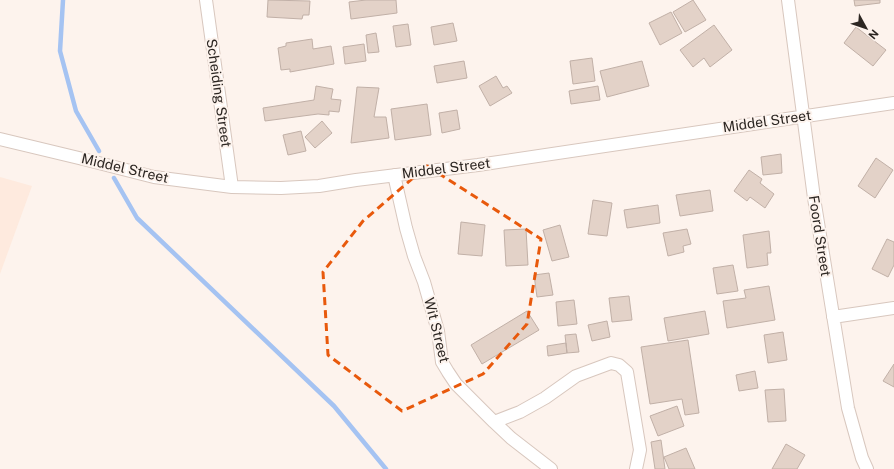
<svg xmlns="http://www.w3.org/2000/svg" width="894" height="469" viewBox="0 0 894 469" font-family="'Public Sans',sans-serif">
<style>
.built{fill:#feeade}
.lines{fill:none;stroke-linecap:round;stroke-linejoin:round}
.stream{stroke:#a5c3f2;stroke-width:4.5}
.building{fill:#e3d2c8;stroke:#c1b0a7}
.street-casing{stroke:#d8c7be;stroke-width:14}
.street{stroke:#fff;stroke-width:12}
.marked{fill:none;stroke:#e8590c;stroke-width:3;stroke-dasharray:8 5;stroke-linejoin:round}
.labels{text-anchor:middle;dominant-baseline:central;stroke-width:4;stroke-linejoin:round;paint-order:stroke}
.street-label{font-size:14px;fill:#2c2622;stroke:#fdf3ed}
</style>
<rect width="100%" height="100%" fill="#fdf3ed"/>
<path class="built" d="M0,177L32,186L0,274Z"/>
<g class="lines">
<path class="stream" d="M63,0L60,51L76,111L99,151
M114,178L137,218L334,406L386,469"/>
</g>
<path class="building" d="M268,0L310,1L309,15H303L302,19L267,17Z
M366,0H396L397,13L351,19L349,2Z
M693,0L706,20L685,32L673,12Z
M854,0H880V3L855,6Z
M671,12L682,33L660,45L649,23Z
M453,23L457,41L434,45L431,27Z
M408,24L411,45L396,47L393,26Z
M714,25L732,50L710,67L704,58L693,67L680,50Z
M856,27L886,50L873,66L844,43Z
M376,33L379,52L368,53L366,35Z
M312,39L313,49L331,46L334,64L290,72V69L281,70L278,48L286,46V43Z
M364,44L366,61L345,64L343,47Z
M592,58L595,81L573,84L570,61Z
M464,61L467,78L437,83L434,66Z
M642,61L649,86L607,97L600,71Z
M496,76L503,88L507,86L512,93L490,106L479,86Z
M316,86L333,89L331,99L341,100L339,112L329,111V115L318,114L265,121L263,108L314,100Z
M598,86L600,100L571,104L569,91Z
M357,87L379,88L374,117H386L389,138L351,143Z
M427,104L431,135L395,140L391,109Z
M457,110L460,129L442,133L439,113Z
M322,121L332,133L315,148L305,137Z
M301,131L306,151L288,155L283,135Z
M781,154L782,173L763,175L761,157Z
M876,158L893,170L875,198L858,186Z
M749,170L762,179L760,183L774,194L765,208L750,197L747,201L734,191Z
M710,190L713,211L680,216L676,195Z
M593,200L612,203L607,236L588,234Z
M658,205L660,223L627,228L624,210Z
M461,222L485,225L482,256L458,254Z
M560,225L569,257L552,261L543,230Z
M526,229L528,265L506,266L504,230Z
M687,229L691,244L683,246L684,252L668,256L663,233Z
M769,231L771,253H767L768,265L747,268L743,235Z
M887,239L894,242V265L888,277L872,269Z
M733,265L738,291L717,294L713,268Z
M549,273L553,295L537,297L534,275Z
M769,286L775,320L727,328L723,301L746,298L744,290Z
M629,296L632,320L612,322L609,298Z
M574,300L577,324L558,326L556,302Z
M527,311L539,330L482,364L471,345Z
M705,311L709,334L668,341L664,318Z
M607,321L610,337L592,341L588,325Z
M783,332L787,360L768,363L764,335Z
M576,334L579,352L567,353L565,335Z
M688,340L699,413L685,415L682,399L650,404L641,347Z
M566,343L567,353L548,356L547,346Z
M894,364V387L883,381Z
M755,371L758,388L739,391L736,375Z
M784,389L786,421L768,422L765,390Z
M677,406L684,426L658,436L650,416Z
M661,440L665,469H655L651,442Z
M786,444L805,455L797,469H772Z
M686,448L695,469H669L664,457Z"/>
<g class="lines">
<g class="street-casing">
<path id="street" d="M206,0L232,187
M788,0L814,198L848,408L862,458L867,469
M0,139L83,159L154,177L232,187L281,188L319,186L356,180L478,165L894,103
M394,175L406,228L414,256L424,282L438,331L442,362L448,372L456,384L494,422L511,438L551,469
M833,317L894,308
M494,422L520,412L545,398L576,376L611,363L619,365L627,372L640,450L636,469"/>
</g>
<use href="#street" class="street"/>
</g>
<path class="marked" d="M427,166L541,239L527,324L483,374L402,411L328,355L323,272L363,221Z"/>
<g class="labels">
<g class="street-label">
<text transform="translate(219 93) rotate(82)">Scheiding Street</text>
<text transform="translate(767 121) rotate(-8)">Middel Street</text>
<text transform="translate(125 168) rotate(13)">Middel Street</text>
<text transform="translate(446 168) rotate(-7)">Middel Street</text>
<text transform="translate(820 236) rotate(81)">Foord Street</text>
<text transform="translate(437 330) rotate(76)">Wit Street</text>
</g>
</g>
<g transform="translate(866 28) rotate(130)" stroke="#fdf3ed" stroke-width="3" paint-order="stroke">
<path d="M0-3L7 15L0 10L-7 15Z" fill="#2c2622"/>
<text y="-6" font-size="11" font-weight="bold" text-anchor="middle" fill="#2c2622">N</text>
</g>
</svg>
